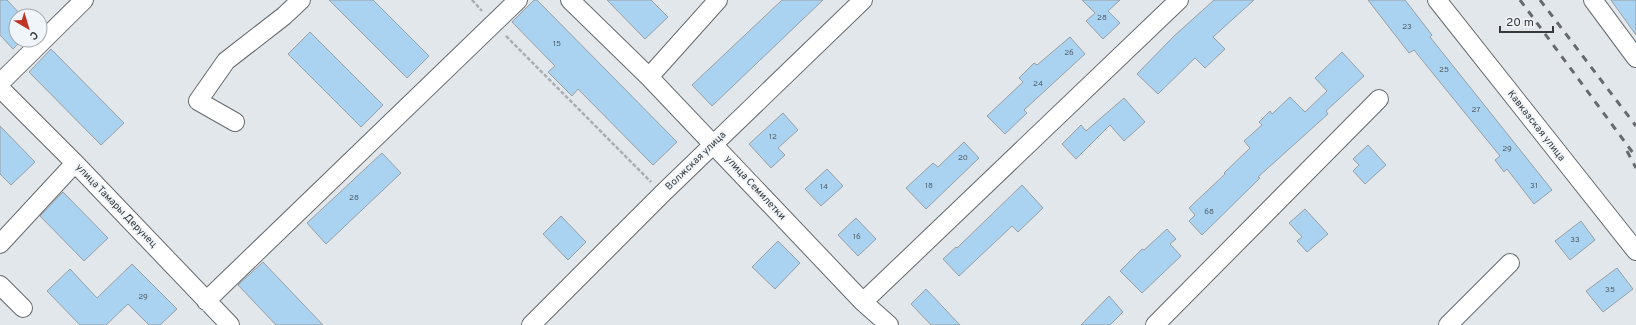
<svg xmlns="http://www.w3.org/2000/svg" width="1636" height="325" viewBox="0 0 1636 325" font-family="Overpass,sans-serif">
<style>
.building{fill:#a9d3f1;stroke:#9a9fa3}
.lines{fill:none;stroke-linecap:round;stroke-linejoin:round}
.minor-casing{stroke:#646a6d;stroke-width:20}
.path{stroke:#a9adb1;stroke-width:2.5;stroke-dasharray:4 2;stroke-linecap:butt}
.minor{stroke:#fff;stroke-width:18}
.rail{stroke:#676a6d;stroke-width:3;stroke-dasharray:7 7;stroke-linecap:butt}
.labels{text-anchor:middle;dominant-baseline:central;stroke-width:3.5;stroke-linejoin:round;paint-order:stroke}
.number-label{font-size:8px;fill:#546068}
.street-label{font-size:10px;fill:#37393b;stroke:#eff5f9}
</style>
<rect width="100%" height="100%" fill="#e2e7ec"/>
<path class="building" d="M0,0H7L22,16H16V40H22L13,49L0,35Z
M329,0H373L429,56L407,78Z
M534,0H537L677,142L653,165L578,89L572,96L548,72L555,66L512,22Z
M607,0H651L668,17L645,39Z
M782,0H823L712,106L692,85Z
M1082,0H1120L1108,11L1120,23L1103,39L1086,21L1095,13Z
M1214,0H1254L1213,37L1225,49L1205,68L1195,58L1158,94L1137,74L1174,36Z
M1368,0H1405L1432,35L1430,37L1552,190L1534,204L1507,169L1504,172L1495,160L1500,156L1482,134L1414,50L1409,53Z
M1611,0H1636V35Z
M310,32L383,105L361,127L288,54Z
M1070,37L1085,54L1024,110L1027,113L1005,134L987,116L1023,82L1019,78L1034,63L1037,65Z
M51,49L124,123L101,145L29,72Z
M1342,52L1364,76L1326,111L1328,114L1258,177L1260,178L1202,235L1189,221L1195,215L1189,208L1225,174L1224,173L1250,148L1244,141L1262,125L1259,122L1270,111L1272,114L1290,97L1305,112L1327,91L1315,78Z
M1124,98L1145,122L1124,141L1110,125L1076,159L1062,144L1081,125L1086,131Z
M783,113L798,130L778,148L785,155L771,168L749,144Z
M0,126L35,162L11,185L0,174Z
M964,142L979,158L926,209L906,188L933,163L938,167Z
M1368,145L1386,165L1365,184L1353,171L1359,165L1353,159Z
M382,153L401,173L326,244L307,223Z
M827,169L843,186L821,206L805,189Z
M1022,185L1043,208L1018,232L1012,226L959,276L943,259L956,247L957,248Z
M63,192L108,238L84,261L40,216Z
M1305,209L1328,234L1307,252L1297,241L1302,237L1289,223Z
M561,216L586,242L568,260L543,234Z
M856,218L876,239L858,256L838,235Z
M1581,221L1595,240L1570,260L1555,241Z
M1167,229L1176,239L1170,244L1181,256L1142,293L1120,271L1142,249L1144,250Z
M778,241L800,263L775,289L752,267Z
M263,262L323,325H276L238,285Z
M132,264L177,309L160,325H149L128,304L106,325H80L47,291L70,269L97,298Z
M1617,268L1633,289L1603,312L1586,291Z
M926,289L960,325H931L911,304Z
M1109,296L1123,312L1110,325H1081Z"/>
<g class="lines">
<g class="minor-casing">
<path id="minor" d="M570,0L649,77L863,302L889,325
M1437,0L1636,251
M1593,0L1636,58
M649,77L718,0
M0,83L84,0
M0,88L75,163L230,325
M235,122L198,101L226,61L284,16L301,0
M0,244L75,163
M0,285L23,308
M206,301L518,0
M863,302L1179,0
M531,325L663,193L863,0
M1155,325L1379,99
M1448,325L1510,263"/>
</g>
<path class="path" d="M472,0L482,11
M506,36L651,182"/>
<use href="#minor" class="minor"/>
<path class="rail" d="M1520,0L1636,157
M1540,0L1636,126
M1627,151L1636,168"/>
</g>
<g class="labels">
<g class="number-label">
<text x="1102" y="18">28</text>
<text x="1407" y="27">23</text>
<text x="557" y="44">15</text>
<text x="1069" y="53">26</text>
<text x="1444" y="70">25</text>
<text x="1038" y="84">24</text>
<text x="1476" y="110">27</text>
<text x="773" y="137">12</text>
<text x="1507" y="149">29</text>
<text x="963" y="158">20</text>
<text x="929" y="186">18</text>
<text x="1534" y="186">31</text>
<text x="824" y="187">14</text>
<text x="354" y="198">28</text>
<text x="1209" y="212">68</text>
<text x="857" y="237">16</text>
<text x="1575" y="240">33</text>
<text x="1610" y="290">35</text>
<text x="143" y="297">29</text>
</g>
<g class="street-label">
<text transform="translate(1536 126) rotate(52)">Кавказская улица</text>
<text transform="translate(696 161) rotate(-44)">Волжская улица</text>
<text transform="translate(755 188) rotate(47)">улица Семилетки</text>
<text transform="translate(116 206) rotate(46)">улица Тамары Дерунец</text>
</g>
</g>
<g transform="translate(28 28) rotate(142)"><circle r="19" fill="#eff5f9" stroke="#a5aaad"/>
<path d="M0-3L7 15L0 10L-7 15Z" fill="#c13423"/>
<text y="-6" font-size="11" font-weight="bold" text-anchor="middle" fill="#37393b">С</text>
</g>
<path d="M1500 26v6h53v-6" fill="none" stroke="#37393b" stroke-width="2"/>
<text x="1506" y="26" font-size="12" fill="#37393b" stroke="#eff5f9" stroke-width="3" paint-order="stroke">20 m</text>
</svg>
